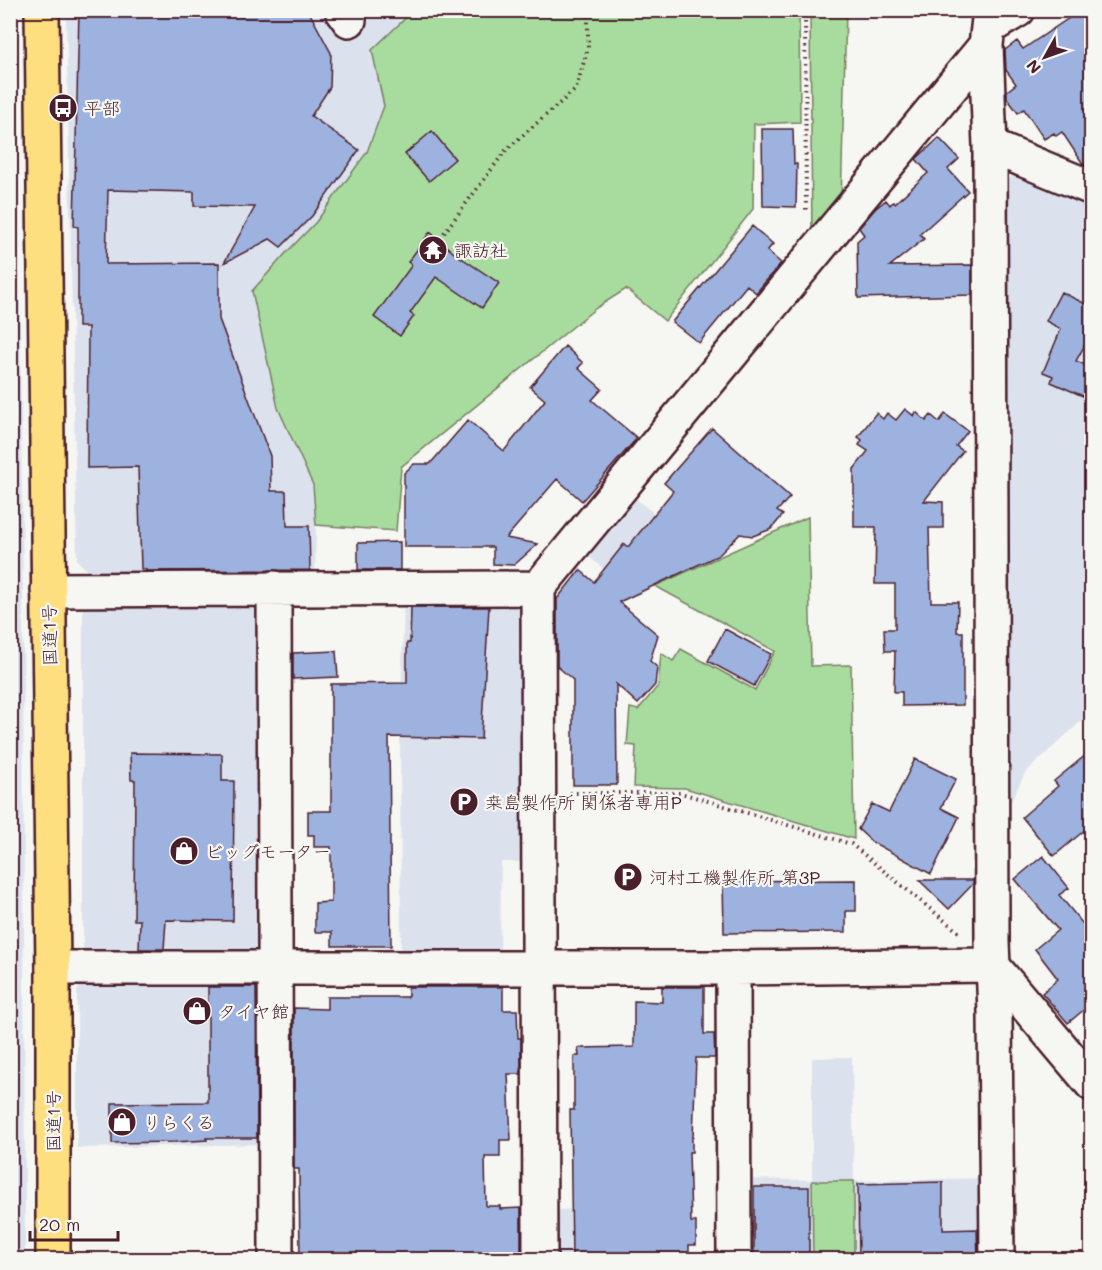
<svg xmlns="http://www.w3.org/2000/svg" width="1102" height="1270" viewBox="0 0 1102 1270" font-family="Mali,'Klee One',sans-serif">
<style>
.built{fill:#dce2ed}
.green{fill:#a8dc9e;stroke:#797e64;stroke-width:1.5}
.building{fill:#9eb2e0;stroke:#4a1f2b;stroke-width:1.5}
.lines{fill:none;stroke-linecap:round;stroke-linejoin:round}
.street-casing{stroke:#4a1f2b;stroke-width:38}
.highway-casing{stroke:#4a1f2b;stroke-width:38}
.path{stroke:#4a1f2b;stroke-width:4;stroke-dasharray:1.5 4.5;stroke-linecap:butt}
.street{stroke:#f6f6f2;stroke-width:33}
.highway{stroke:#fedf80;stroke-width:33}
.labels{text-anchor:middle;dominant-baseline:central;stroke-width:4.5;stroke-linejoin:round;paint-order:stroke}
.poi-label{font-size:18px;fill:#4a1f2b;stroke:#f6f6f2;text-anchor:start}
.street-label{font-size:18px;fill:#4a1f2b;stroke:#f6f6f2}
</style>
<rect width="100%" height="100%" fill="#f6f6f2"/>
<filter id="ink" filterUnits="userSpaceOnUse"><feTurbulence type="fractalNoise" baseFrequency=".0167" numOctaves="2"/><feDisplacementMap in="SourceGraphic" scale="12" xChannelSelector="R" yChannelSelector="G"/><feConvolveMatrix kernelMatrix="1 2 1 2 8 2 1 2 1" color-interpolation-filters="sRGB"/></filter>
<g filter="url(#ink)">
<path class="built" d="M10,11H17L23,604L25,1260L10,1259Z
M66,11H326L344,35L374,11H413L372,50L384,109L367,152L316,222L286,253L252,291L278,408L313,485L316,525L315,578L93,577L77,560Z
M1020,170L1091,201L1092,711L1025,773L1002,820L1001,186Z
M629,493L711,560L636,596L582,551Z
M404,597H519L527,607L528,862H501L500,957L401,958L400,740Z
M249,599L261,610L263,946L253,956L90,959L83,950V603Z
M253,976L266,992V1144L77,1148V990L89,980Z
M852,1057L854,1181L990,1178V1259H854V1181H812L813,1259H742V1179L812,1180V1058Z
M631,1208L632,1259H550V1210Z"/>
<path class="green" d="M413,11H799L800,122L754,124L753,209L665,321L626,289L596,308L401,467L396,531L316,525L313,485L278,408L252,291L286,253L316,222L367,152L384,106L372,50Z
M810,11H846L841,203L812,240Z
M808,517L811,666L851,665L854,839L685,788L634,787L636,746L627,745L630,708L638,710L658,686L661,653L673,661L681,649L755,690L775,651L655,586Z
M812,1181H854V1259H813Z"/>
<path class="building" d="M79,10H308L331,53L330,87L311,116L359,150L312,216L281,247L270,239L224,263L255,207L194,206V192L108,190L106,264L219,263V319L270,456L271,491H286L287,526H309L310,570L146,571V569H141L138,467L87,468L88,327H78V227L74,226Z
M1081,10H1092V168L1083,164L1062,132L1056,136L1054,133L1044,139L1024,109L1018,113L1007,98V91L1016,84L1006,70L1005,50L1017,41L1023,49Z
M762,129H793L794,164H797L796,207L763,206Z
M432,131L455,159L429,181L405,154Z
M939,138L959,159L948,169L968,191L920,234L924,239L890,266L972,265V295L858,298L857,241L864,235L859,228L875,209L886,200L890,205L893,202L895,203L928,173L916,159Z
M752,226L773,244L767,251L781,263L756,293L747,285L699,343L672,322Z
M430,232L454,253L499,283L482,308L436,277L410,313L414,316L400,336L374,317L412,265L408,262Z
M1061,292L1092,307V332L1076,361L1092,368V400L1051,382L1053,376L1043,372L1061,329L1046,321Z
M565,346L583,363L578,368L602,389L592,400L637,438L582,501L557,479L506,538L538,544L514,565L493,564V547H404V473L414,464H430L468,420L504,451L545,400L530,387Z
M905,409L914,416L916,412L926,421L931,415L939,422L945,414L968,431L956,446L963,451L924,501L943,502V528H929L931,602H958L957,632H963V705L902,706V692H894L895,651H885L884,629H895V584H875L876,527H854V469L868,451L859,445L862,440L858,437L876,413L883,419L887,413L896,420Z
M712,428L790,497L777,511L783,515L771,529L753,536L740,534L719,555L619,602L658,635L650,661L657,667L655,685L638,704L616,684L617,785H573V680L557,666V599L580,570L594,582L624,544L628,547L673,491L664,483Z
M400,542V570H358V543Z
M411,607H489L481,739L389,737L391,946H332V932H315V903L331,902V847H314V835H308V811H331V684L407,683V643H410Z
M725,629L771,654L754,686L708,661Z
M336,651L338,677L293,679V653Z
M1092,750V824L1054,856L1022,817L1058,786L1054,781Z
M130,753L222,754V781H234L233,921L166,920L164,949H139L140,920H134L135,780H131Z
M915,759L956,779L941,808L959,817L931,874L872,842L858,829L872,804L889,812Z
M1043,856L1069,888L1059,895L1092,935V1003L1068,1023L1042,993L1058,979L1035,949L1058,930L1015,879Z
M856,880V911H846V932L724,933L723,881Z
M919,880H973V884L949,909Z
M208,987H256L257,1138H206L207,1140L175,1142L112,1143V1103L208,1102Z
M408,987H503V1010H517L518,1038H521V1074H508L511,1140H500V1157H485L486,1206H500V1209L521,1208V1260H300L299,1169H294V1008L327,1009V997H408Z
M662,987H704V1034H714L715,1058H696L693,1137H692V1152H689L691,1222H696V1245H689V1260L572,1258L570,1110H574V1056H579L578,1048L634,1047V1001L662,1002Z
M943,1182V1230L977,1229L978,1260H859L858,1184Z
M754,1187H809V1260H754Z"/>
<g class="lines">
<g class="street-casing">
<path id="street" d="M342,10L349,20
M990,10L986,45L990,146L992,942L995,1012L997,1260
M988,28L1018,10
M990,146L1092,188
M274,588L276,1260
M48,590L538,588
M53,968H733L992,965L1092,1084
M733,968L734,1260
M540,1260L538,588L986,45"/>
</g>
<g class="highway-casing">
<path id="highway" d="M42,10L53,968V1260"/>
</g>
<path class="path" d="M805,10L806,214
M444,233L506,150L576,89L588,48V10
M570,793H681L851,844L961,934"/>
<use href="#street" class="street"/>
<use href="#highway" class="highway"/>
</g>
</g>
<defs>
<g id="bus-disc" transform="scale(1.5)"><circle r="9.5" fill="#4a1f2b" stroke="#f6f6f2"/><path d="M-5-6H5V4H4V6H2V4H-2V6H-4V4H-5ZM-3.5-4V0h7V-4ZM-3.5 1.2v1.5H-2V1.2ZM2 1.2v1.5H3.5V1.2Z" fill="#fff"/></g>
<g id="temple-disc" transform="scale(1.5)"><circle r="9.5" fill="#4a1f2b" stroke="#f6f6f2"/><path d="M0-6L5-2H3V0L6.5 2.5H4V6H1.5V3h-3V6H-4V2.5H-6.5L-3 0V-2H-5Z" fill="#fff"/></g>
<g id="parking-disc" transform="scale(1.5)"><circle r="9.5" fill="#4a1f2b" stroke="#f6f6f2"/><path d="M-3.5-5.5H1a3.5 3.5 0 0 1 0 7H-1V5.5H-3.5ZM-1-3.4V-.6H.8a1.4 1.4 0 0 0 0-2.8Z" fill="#fff"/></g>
<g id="shop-disc" transform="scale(1.5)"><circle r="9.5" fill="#4a1f2b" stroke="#f6f6f2"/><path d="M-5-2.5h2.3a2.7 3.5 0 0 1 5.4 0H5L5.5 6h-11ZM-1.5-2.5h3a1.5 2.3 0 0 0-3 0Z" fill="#fff"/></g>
</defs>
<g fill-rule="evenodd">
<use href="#bus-disc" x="63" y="108"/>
<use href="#temple-disc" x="433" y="250"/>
<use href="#parking-disc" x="464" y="802"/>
<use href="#shop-disc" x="184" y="851"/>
<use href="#parking-disc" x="628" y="877"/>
<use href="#shop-disc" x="197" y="1011"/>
<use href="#shop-disc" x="122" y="1122"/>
</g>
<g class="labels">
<g class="poi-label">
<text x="84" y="108">平部</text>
<text x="454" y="250">諏訪社</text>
<text x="485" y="802">桒島製作所 関係者専用P</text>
<text x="205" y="851">ビッグモーター</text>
<text x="649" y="877">河村工機製作所 第3P</text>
<text x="218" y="1011">タイヤ館</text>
<text x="143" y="1122">りらくる</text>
</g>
<g class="street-label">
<text transform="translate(49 635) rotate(-91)">国道1号</text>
<text transform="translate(53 1121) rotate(-90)">国道1号</text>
</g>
</g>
<rect width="1102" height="1270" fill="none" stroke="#f6f6f2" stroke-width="36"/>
<rect x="18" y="18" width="1066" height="1234" fill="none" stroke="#4a1f2b" stroke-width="2" filter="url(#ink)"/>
<g transform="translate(1045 57) rotate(230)" stroke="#f6f6f2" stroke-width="4.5" paint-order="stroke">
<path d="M0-4.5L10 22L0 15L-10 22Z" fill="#4a1f2b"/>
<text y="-9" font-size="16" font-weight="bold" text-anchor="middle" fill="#4a1f2b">N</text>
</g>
<path d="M30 1231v9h88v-9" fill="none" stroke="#4a1f2b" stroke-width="3"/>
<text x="39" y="1231" font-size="18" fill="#4a1f2b" stroke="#f6f6f2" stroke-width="4.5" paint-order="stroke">20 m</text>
</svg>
